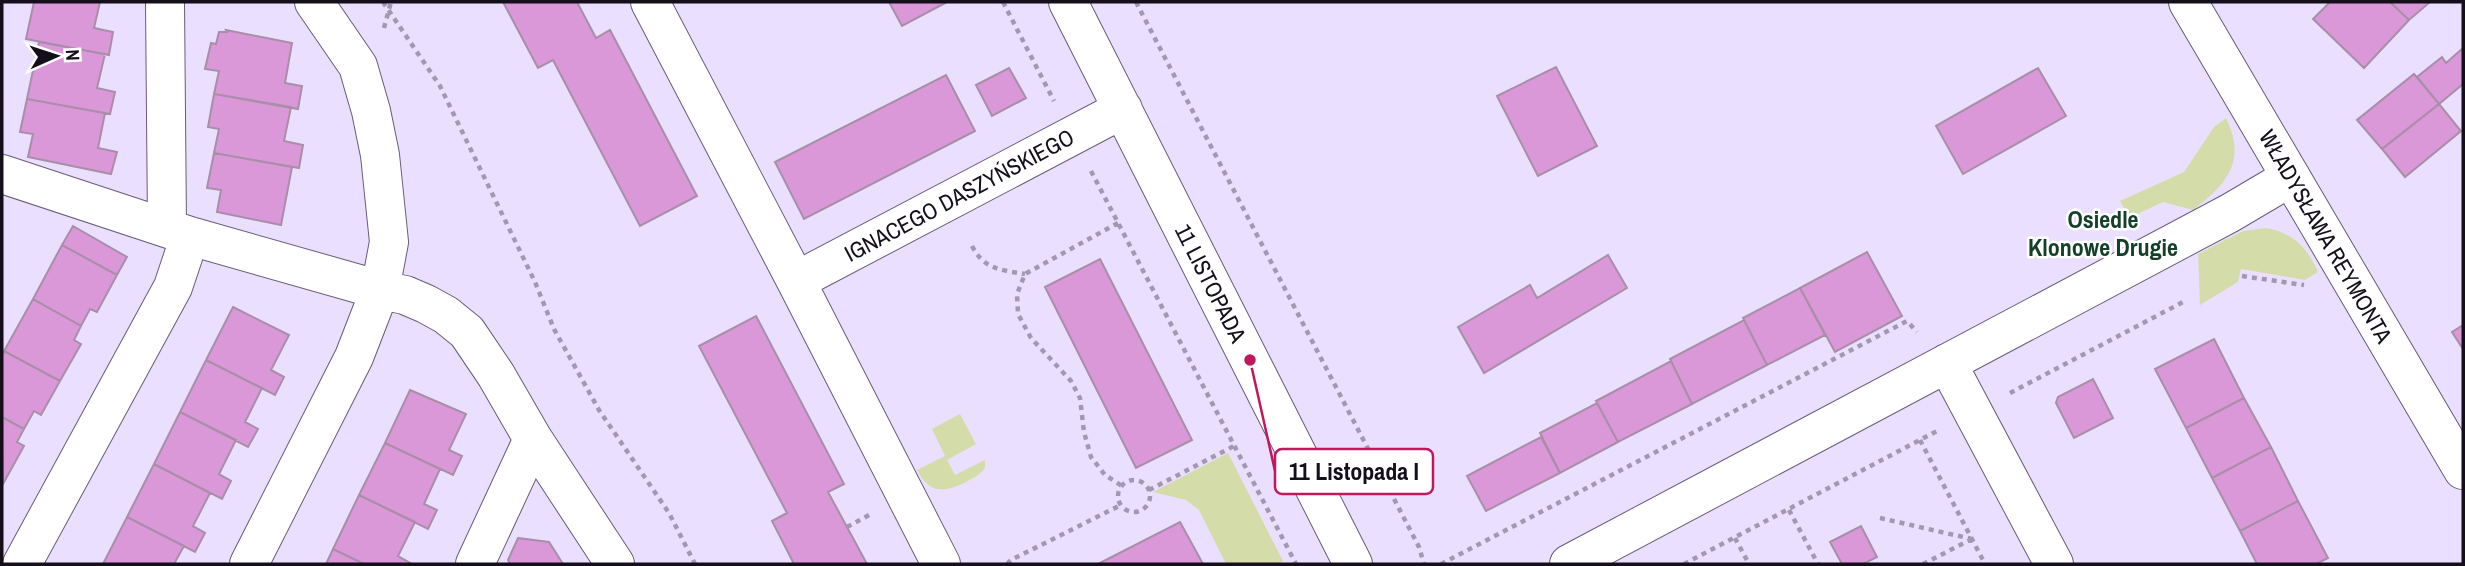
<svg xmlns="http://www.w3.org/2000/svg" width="2465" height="566" viewBox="0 0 2465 566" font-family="'Archivo Narrow',sans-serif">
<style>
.green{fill:#d4ddaa}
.building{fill:#da98d8;stroke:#a88ea6;stroke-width:2}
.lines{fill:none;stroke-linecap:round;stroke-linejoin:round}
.minor-casing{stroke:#685c78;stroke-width:40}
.path{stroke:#a298b1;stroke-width:4.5;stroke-dasharray:5 5;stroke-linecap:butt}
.minor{stroke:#fff;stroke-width:38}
.labels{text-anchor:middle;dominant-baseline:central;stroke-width:5;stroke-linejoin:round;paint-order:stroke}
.street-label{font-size:23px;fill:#140f1a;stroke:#fff}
.neighbourhood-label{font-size:24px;font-weight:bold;fill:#143f2b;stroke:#fff}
.leader{fill:none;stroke:#c2185b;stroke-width:2.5}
.callout-dot{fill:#c2185b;stroke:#fff;stroke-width:2.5}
.callout{fill:#fff;stroke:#c2185b;stroke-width:2.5}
.callout-label{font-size:24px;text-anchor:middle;font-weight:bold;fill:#140f1a}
</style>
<rect width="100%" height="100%" fill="#ebdfff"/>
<path class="green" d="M2226,118C2247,161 2227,184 2193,210L2163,202L2129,218L2120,201L2184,172L2214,127Z
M2266,228C2292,232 2308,248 2318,272L2305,280L2241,269L2238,282L2200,305L2198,254L2243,231Z
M960,414L976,444L947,460L955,475L985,460V468C980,475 973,478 966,482C944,493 929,494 917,470L945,456L932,429Z
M1228,453L1283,561L1277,564H1226L1199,510L1186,500L1153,492Z"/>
<path class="building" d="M34,2H100L94,28L113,32L109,55L26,39Z
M503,2H577L596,38L610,30L697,196L640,226L553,60L538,68Z
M889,2H947L902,26Z
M2330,2H2390L2409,20L2364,68L2313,19Z
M2390,2H2430L2409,20Z
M226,30L292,43L285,83L302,86L298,109L214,94L219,71L205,69L211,43L216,44L219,32H227Z
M39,42L105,54L97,88L115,92L110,114L27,99Z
M2463,48V84L2439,104L2417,77L2442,57L2446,63Z
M1556,67L1597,146L1538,176L1497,96Z
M1009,68L1026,98L992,116L976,85Z
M2038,68L2066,116L1963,174L1936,126Z
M2414,74L2439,104L2382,149L2357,120Z
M946,75L975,131L804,219L775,162Z
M214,94L291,107L284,141L303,145L299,168L214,153L219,129L208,127Z
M27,99L105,113L98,148L117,152L111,174L28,157L33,134L20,132Z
M2439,104L2461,131L2405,177L2382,149Z
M214,153L292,167L281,225L217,212L221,190L207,188Z
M73,226L127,257L117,275L62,245Z
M62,245L117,275L97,312L90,309L81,326L33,299Z
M1867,252L1902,316L1835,352L1800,288Z
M1608,255L1627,288L1484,373L1458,327L1530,285L1537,298Z
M1100,259L1192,440L1136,468L1045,287Z
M1800,288L1825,335L1767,365L1743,318Z
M33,299L81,326L74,340L81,344L60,381L4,351Z
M233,307L289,335L271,370L284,377L275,395L206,360Z
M756,316L844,484L828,492L867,564H794L772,521L787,513L699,346Z
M1744,320L1767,365L1692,404L1670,359Z
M2463,325V349L2452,332Z
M2214,339L2244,398L2186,428L2155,369Z
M4,351L60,381L41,415L34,411L24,429L2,417V355Z
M206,360L262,388L245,422L258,429L248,447L180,412Z
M1671,361L1692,404L1618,442L1596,401Z
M2093,379L2113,418L2074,438L2056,403L2058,397Z
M410,390L466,414L449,450L462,456L453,475L385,443Z
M2244,398L2271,447L2212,478L2186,428Z
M1597,403L1618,442L1560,473L1540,433Z
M180,412L236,440L219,474L231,481L222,499L154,464Z
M2,417L24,429L17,442L24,446L3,484Z
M1541,437L1560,473L1486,511L1467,476Z
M385,443L440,469L424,504L437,510L428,529L359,495Z
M2271,447L2298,501L2240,531L2212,478Z
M154,464L210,493L193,526L205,533L195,552L127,517Z
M359,495L415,522L398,556L412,564H364L333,549Z
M2298,501L2328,558L2316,564H2257L2240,531Z
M127,517L184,546L174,564H103Z
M1180,522L1203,564H1098Z
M1861,526L1877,557L1863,564H1842L1830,542Z
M518,538L549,542L563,564H510L508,560Z
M333,549L364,564H326Z"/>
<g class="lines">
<g class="minor-casing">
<path id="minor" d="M165,2L167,228
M650,2L796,281L941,564
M1068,2L1353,564
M2188,2L2463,470
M2,174L190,236L380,290L405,295L426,304L446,315L467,332L496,375L533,439L615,564
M796,281L1123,109
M1947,363L2054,564
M22,564L173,287L190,236
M249,564L354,357L380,290L389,242L380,155L371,111L358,66L314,2
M475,564L533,439
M1569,564L2230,213L2291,177"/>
</g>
<path class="path" d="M383,2L440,86L535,282L554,329L599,410L669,513L695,564
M1003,2L1054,101
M1136,2L1419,547L1424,564
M384,28L391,2
M1091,171L1296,564
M1118,223L1025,274L1017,294L1018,314L1031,338L1071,381L1080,398L1084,432L1091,457L1105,475L1122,486
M972,246C984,269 1000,270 1025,274
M2242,276L2304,285
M2010,393L2183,302
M1920,440L1985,564
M1118 496a16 16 0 1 1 32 0a16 16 0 1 1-32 0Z
M1149,490L1234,446
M1789,510L1818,564
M1880,518L1972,539
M847,527L871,514
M1735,538L1749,564
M1007,564L1011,560L1121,505
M1441,564L1907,321L1917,332
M1684,564L1937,431
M1923,564L1972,539"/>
<use href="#minor" class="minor"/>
</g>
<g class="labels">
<g class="street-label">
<text transform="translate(959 195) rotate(-28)">IGNACEGO DASZYŃSKIEGO</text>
<text transform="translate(2326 236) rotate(60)">WŁADYSŁAWA REYMONTA</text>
<text transform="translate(1211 283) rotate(63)">11 LISTOPADA</text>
</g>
<g class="neighbourhood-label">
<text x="2103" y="219">Osiedle<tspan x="2103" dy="28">Klonowe Drugie</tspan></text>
</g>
</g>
<path class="leader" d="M1250 360L1275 471"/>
<circle class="callout-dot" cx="1250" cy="360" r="7"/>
<rect class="callout" x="1275" y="449" width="158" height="45" rx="7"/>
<g class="callout-label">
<text x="1354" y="480">11 Listopada I</text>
</g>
<rect width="2465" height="566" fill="none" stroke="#140f1a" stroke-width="7"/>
<g transform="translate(56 56) rotate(87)" stroke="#ffffff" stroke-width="5" paint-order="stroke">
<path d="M0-5L12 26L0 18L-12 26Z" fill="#140f1a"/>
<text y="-10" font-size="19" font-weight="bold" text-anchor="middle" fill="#140f1a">N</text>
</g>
</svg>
